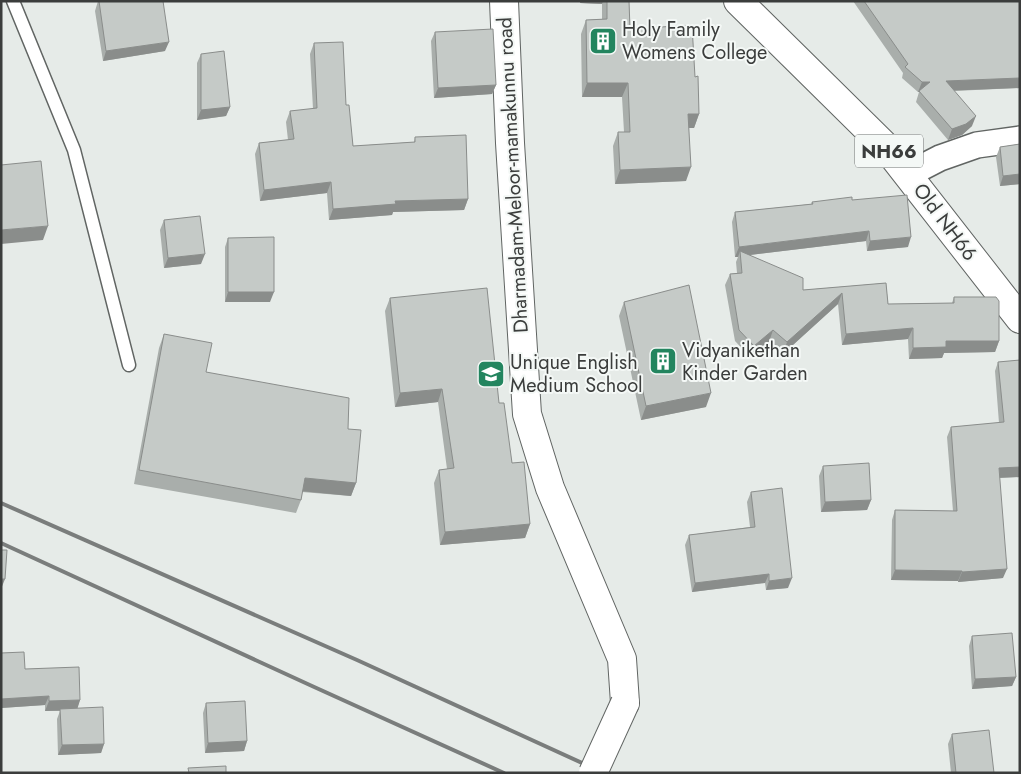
<svg xmlns="http://www.w3.org/2000/svg" width="1021" height="774" viewBox="0 0 1021 774" font-family="Jost,sans-serif">
<style>
.lines{fill:none;stroke-linecap:round;stroke-linejoin:round}
.service-casing{stroke:#616563;stroke-width:15}
.minor-casing{stroke:#616563;stroke-width:28}
.secondary-casing{stroke:#616563;stroke-width:30}
.primary-casing{stroke:#616563;stroke-width:30}
.service{stroke:#fff;stroke-width:12}
.minor{stroke:#fff;stroke-width:25}
.secondary{stroke:#fff;stroke-width:28}
.primary{stroke:#fff;stroke-width:28}
.rail{stroke:#7a7d7c;stroke-width:4}
.secondary-bridge-casing{stroke:#616563;stroke-width:30;stroke-linecap:butt}
.secondary-bridge{stroke:#fff;stroke-width:28}
.wall{fill:#a9aeab}
.shaded-wall{fill:#8a8d8b}
.building{fill:#c5cac7;stroke:#8a8d8b}
.labels{text-anchor:middle;dominant-baseline:central;stroke-width:4;stroke-linejoin:round;paint-order:stroke}
.shield{fill:#f4f8f6;stroke:#727574;stroke-width:1}
.shield-label{font-size:19px;font-weight:bold;fill:#3b3d3c}
.poi-label{font-size:20px;fill:#3b3d3c;stroke:#f4f8f6;text-anchor:start}
.street-label{font-size:20px;fill:#3b3d3c;stroke:#f4f8f6}
</style>
<rect width="100%" height="100%" fill="#e6ebe8"/>
<g class="lines">
<g class="service-casing">
<path id="service" d="M13,1L74,150L129,365"/>
</g>
<g class="minor-casing">
<path id="minor" d="M909,174L940,158L977,145L1020,139"/>
</g>
<g class="secondary-casing">
<path id="secondary" d="M504,1L510,143L527,414L550,488L622,659L625,703"/>
</g>
<g class="primary-casing">
<path id="primary" d="M738,1L885,146L1020,319"/>
</g>
<use href="#service" class="service"/>
<use href="#minor" class="minor"/>
<use href="#secondary" class="secondary"/>
<use href="#primary" class="primary"/>
<path class="rail" d="M1,503L357,660L604,773
M1,543L312,686L504,773"/>
<g class="secondary-bridge-casing">
<path id="secondary-bridge" d="M593,773L625,703"/>
</g>
<use href="#secondary-bridge" class="secondary-bridge"/>
</g>
<path class="wall" d="M98,1L165,51L103,61L95,11Z
M580,1H629L630,29L695,77L699,114L694,128H689L686,181L615,184L613,146L618,132H624L622,97H582L581,34L586,20L602,19V4L580,3Z
M853,1H1020V88L954,91L972,126L962,135L948,140L916,102L919,92H918L902,78L903,73Z
M435,32L496,85L492,94L434,98L431,41Z
M314,43L346,105L353,146L414,142L415,137L468,199L464,210L393,212L392,215L329,220L327,193L260,201L255,154L259,143L288,140L286,122L290,111L313,109L310,54Z
M201,54L230,107L226,116L197,120V63Z
M1020,144V184L1000,186L996,157L1000,147Z
M852,200L908,247L867,251L866,241L750,255L803,290L886,283L888,304L952,303L954,297L999,341L995,352L944,353L942,358L909,359L908,339L842,345L838,304L783,354L769,342L750,357L735,341L725,285L730,274L737,273L736,262L738,257H735L732,222L735,212L811,204L812,202Z
M164,220L201,264L164,268L160,230Z
M228,238L270,302H225V247Z
M390,298L499,403L512,463L530,524L525,538L440,545L434,483L439,470L447,469L438,402L395,407L385,311Z
M624,302L706,407L641,420L619,316Z
M164,334L206,372L348,429L356,483L351,496L302,492L301,500L296,513L134,484L159,348Z
M1020,360V477L999,478L1003,578L958,582V581L891,580L892,520L895,510L953,511L947,437L951,427L999,423L995,371L998,362Z
M823,466L871,500L867,510L821,512L819,476Z
M751,492L788,588L766,590L765,583L692,592L685,545L689,535L750,527L747,502Z
M972,636L1016,677L1012,686L972,689L969,646Z
M1,653L25,669L80,700L77,708L104,744L101,753L58,755L57,719L60,711H45V705L1,708Z
M206,703L247,741L244,751L205,753L203,713Z
M952,734L994,773H951L948,744Z"/>
<path class="shaded-wall" d="M581,1H603L602,4L580,3Z
M169,42L165,51L103,61L106,51Z
M1020,78V88L942,91L946,81Z
M922,82H930L919,92H918Z
M587,83H628L622,97H582Z
M496,85L492,94L434,98L438,88Z
M230,107L226,116L197,120L201,110Z
M688,114H699L694,128H683Z
M976,116L972,126L962,135L948,140L952,129Z
M691,167L686,181L615,184L620,170Z
M1020,174V184L1000,186L1003,176Z
M331,182L327,193L260,201L264,190Z
M468,199L464,210L393,212L392,215L329,220L333,209L395,201Z
M48,226L43,240L1,244V230Z
M869,231L866,241L741,256L740,251L738,257H735L739,247Z
M911,237L908,247L867,251L870,241Z
M205,254L201,264L164,268L168,258Z
M228,292H274L270,302H225Z
M842,293L838,304L783,354L787,342Z
M913,328L908,339L842,345L846,334Z
M773,330L769,342L750,357L754,346Z
M946,341H999L995,352L944,353L942,358L909,359L913,348Z
M442,389L438,402L395,407L400,393Z
M711,393L706,407L641,420L646,406Z
M1020,467V477L995,478L999,468Z
M305,478L356,483L351,496L300,491Z
M871,500L867,510L821,512L825,502Z
M530,524L525,538L440,545L445,532Z
M1007,569L1003,578L958,582L962,572Z
M895,570L962,571L958,581L891,580Z
M769,574L765,583L692,592L695,583Z
M792,578L788,588L766,590L769,581Z
M1,579H5L1,589Z
M1016,677L1012,686L972,689L975,679Z
M49,696L45,705L1,708V699Z
M80,700L77,710L45,711L49,701Z
M247,741L244,751L205,753L208,743Z
M104,744L101,753L58,755L62,745Z"/>
<path class="building" d="M99,1H163L169,42L106,51Z
M607,1H629L630,29L692,25L695,77L698,76L699,114H688L691,167L620,170L618,132H630L628,83H587L586,20L607,19Z
M864,1H1020V78L946,81L976,116L966,124L952,129L919,91L930,82H922L905,67L908,64Z
M493,29L496,85L438,88L435,32Z
M343,42L346,105H349L353,146L415,142V137L466,135L468,199L395,201L396,204L333,209L331,182L264,190L259,143L294,139L290,111L317,108L314,43Z
M224,51L230,107L201,110V54Z
M1020,144V174L1003,176L1000,147Z
M41,161L48,226L1,230V165Z
M907,195L911,237L870,241L869,231L739,247L735,212L813,204L812,202L852,197V200Z
M200,216L205,254L168,258L164,220Z
M274,237V292H228V238Z
M740,251L803,278V290L886,283L888,304L954,303V297H996L999,301V341H946V347L913,348V328L846,334L842,293L787,342L773,330L754,346L739,330L730,274L742,273Z
M689,285L711,393L646,406L624,302Z
M487,288L499,403H504L512,463L524,462L530,524L445,532L439,470L454,468L442,389L400,393L390,298Z
M164,334L212,343L206,372L349,398L348,429L361,430L356,483L305,478L301,500L139,470Z
M1020,360V467L999,468L1007,569L962,572V571L895,570V510L957,511L951,427L1004,422L998,362Z
M869,463L871,500L825,502L823,466Z
M782,488L792,578L769,581V574L695,583L689,535L755,527L751,492Z
M1,550H7L5,579H1Z
M1012,633L1016,677L975,679L972,636Z
M24,652L25,669L79,667L80,700L49,701V696L1,699V653Z
M245,701L247,741L208,743L206,703Z
M103,707L104,744L62,745L60,709Z
M989,730L994,773H956L952,734Z
M226,766V773H189L188,768Z"/>
<defs>
<g id="building-square" transform="scale(1.4375)"><rect x="-9" y="-9" width="18" height="18" rx="4" fill="#23855f" stroke="#f4f8f6"/><path d="M-4-6H4V6H1V3H-1V6H-4ZM-2.5-4.3h1.7v1.8h-1.7ZM.8-4.3h1.7v1.8H.8ZM-2.5-1h1.7V.8h-1.7ZM.8-1h1.7V.8H.8Z" fill="#fff"/></g>
<g id="school-square" transform="scale(1.4375)"><rect x="-9" y="-9" width="18" height="18" rx="4" fill="#23855f" stroke="#f4f8f6"/><path d="M0-5L7-2L0 1L-7-2ZM-4 1L0 2.5L4 1V4Q0 6-4 4Z" fill="#fff"/></g>
</defs>
<g fill-rule="evenodd">
<use href="#building-square" x="603" y="41"/>
<use href="#building-square" x="663" y="361"/>
<use href="#school-square" x="491" y="374"/>
</g>
<g class="labels">
<rect class="shield" x="855" y="134.5" width="68" height="33" rx="4"/>
<g class="shield-label">
<text x="889" y="151">NH66</text>
</g>
<g class="poi-label">
<text x="622" y="29">Holy Family<tspan x="622" dy="23">Womens College</tspan></text>
<text x="682" y="350">Vidyanikethan<tspan x="682" dy="23">Kinder Garden</tspan></text>
<text x="510" y="362">Unique English<tspan x="510" dy="23">Medium School</tspan></text>
</g>
<g class="street-label">
<text transform="translate(513 175) rotate(-93)">Dharmadam-Meloor-mamakunnu road</text>
<text transform="translate(945 222) rotate(53)">Old NH66</text>
</g>
</g>
<rect width="1021" height="774" fill="none" stroke="#3b3d3c" stroke-width="5"/>
</svg>
